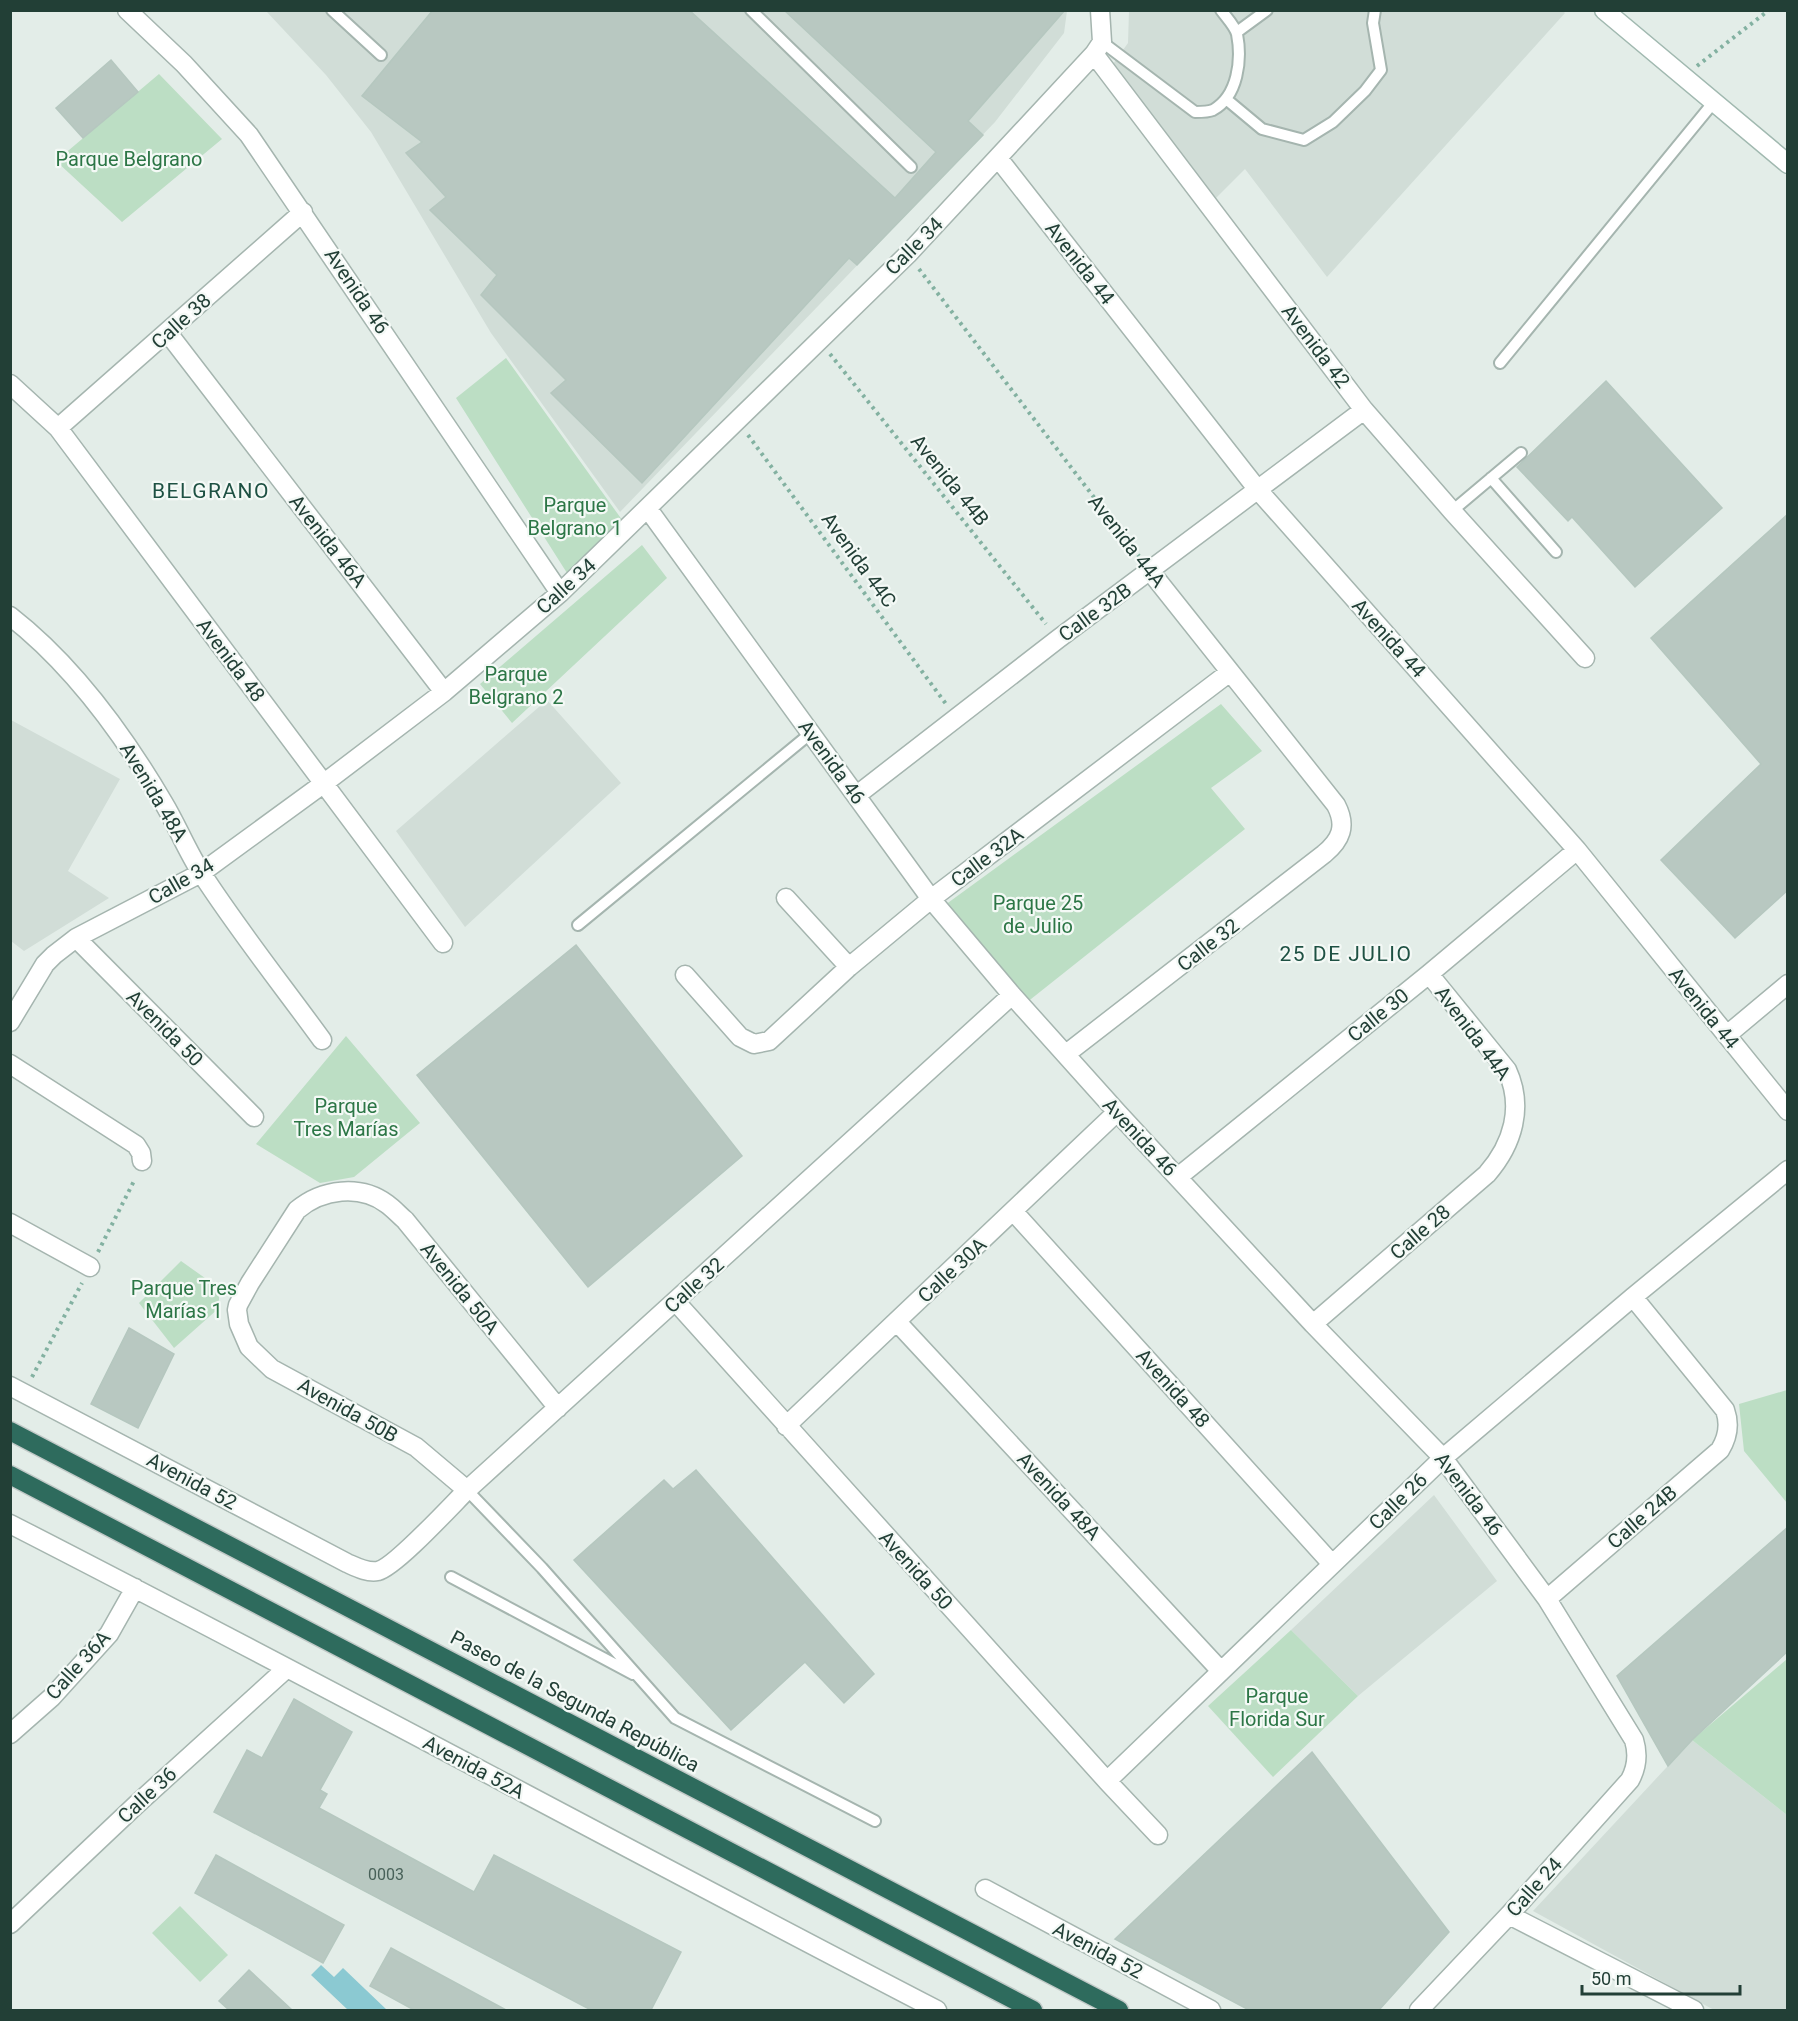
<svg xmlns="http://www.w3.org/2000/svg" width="1798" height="2021" viewBox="0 0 1798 2021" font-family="Roboto,sans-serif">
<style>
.built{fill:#d1ddd7}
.green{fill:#bcdec4}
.water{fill:#8bc9d2}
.building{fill:#b8c8c1;stroke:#b5c7bf;stroke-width:1.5}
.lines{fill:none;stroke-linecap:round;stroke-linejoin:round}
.lane-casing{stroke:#a5b5af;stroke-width:14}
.street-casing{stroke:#a5b5af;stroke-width:21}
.secondary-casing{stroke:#a1b9b0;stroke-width:21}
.highway-casing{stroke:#c1c9c7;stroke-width:21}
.path{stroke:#83b1a1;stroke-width:4;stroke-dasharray:3 4.5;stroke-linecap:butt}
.lane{stroke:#fff;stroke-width:10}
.street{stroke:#fff;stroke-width:18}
.secondary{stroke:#fff;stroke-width:18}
.highway{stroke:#2e6b5d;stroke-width:18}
.labels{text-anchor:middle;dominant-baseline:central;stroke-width:4.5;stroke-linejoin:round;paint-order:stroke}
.number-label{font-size:16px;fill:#486159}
.park-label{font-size:20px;fill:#2c7646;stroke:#f4f9f6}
.street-label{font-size:20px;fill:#223f36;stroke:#f4f9f6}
.neighbourhood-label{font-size:21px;letter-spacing:1.5px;fill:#1e5143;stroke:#f4f9f6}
</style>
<rect width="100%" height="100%" fill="#e3ede8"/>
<path class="built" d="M1562,10L1565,13L1327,277L1245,169L1215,199L1113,64L1128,43L1129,11Z
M266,11L1066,10L1067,11L1064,33L995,122L620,512L491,333L371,132L326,75Z
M547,700L621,783L465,927L396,831Z
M11,720L120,779L68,871L109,898L24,951L11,941Z
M1434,1495L1497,1581L1358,1696L1291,1630Z
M1692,1740L1787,1815V2010H1714L1533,1911Z"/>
<path class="green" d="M159,74L222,139L122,222L56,161Z
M506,358L625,524L567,573L456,398Z
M642,545L667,578L512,723L480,684Z
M1221,704L1262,751L1211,788L1245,829L1026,1003L945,905Z
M346,1036L420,1123L354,1177L320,1183L256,1144Z
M181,1261L219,1288V1308L174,1348L139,1303Z
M1787,1390H1788L1787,1503L1744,1451L1739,1404Z
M1291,1630L1358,1696L1273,1777L1208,1706Z
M1787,1659V1815L1692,1740Z
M180,1906L228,1955L200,1982L152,1933Z"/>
<path class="water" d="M321,1965L334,1977L343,1968L387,2010H348L311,1975Z"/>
<path class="building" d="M433,10H689L895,198L936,152L784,10H1065L968,121L983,135L857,265L849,258L642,483L551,393L566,380L481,295L497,275L430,210L446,197L406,153L422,142L362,96Z
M111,60L138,92L83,138L56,108Z
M1606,381L1722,508L1635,587L1572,517L1568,521L1517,467Z
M1788,514V890L1735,938L1661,860L1761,764L1651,638Z
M576,945L742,1156L588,1287L417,1075Z
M129,1328L174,1354L138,1428L91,1404Z
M696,1470L874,1674L844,1703L805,1662L731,1730L574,1560L664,1480L673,1489Z
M1788,1527V1651L1692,1740L1668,1766L1617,1676Z
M294,1699L352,1732L320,1790L327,1794L319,1808L474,1892L494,1855L681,1952L651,2010H591L214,1812L247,1750L262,1758Z
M1312,1752L1449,1932L1379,2010H1249L1115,1939Z
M216,1855L344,1925L323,1963L195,1893Z
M391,1948L506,2010H414L370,1986Z
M249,1970L292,2010H229L219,2001Z"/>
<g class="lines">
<g class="lane-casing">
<path id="lane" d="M332,10L381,55
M751,10L911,167
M1237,32L1267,10
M1102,42L1195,112C1200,112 1208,112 1213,110C1238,96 1242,60 1237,34C1235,26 1226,17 1221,10
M1226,99L1262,129L1304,140L1333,122L1365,91L1381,70L1373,23L1375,10
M1500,363L1713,103
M1491,478L1556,552
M1452,511L1521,453
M578,925L811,733
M467,1490L542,1568L675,1718L875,1821
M451,1577L633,1674"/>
</g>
<g class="street-casing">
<path id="street" d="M127,10L184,64L249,135L560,593
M1100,10L1102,42L1094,54L1364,410L1452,511L1585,658
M998,158L1258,490L1577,850L1788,1111
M168,333L444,692
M10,384L58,428L443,943
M58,428L303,212
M648,509L931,899L1012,995L1117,1112L1313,1324L1443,1458L1547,1599L1634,1740C1638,1753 1637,1767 1630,1780L1509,1915L1419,2010
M10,616C73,665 123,734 163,802C177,825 187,851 202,874C239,931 282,985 322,1040
M857,795L1058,639L1364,410
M786,898L849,967
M76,938L254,1117
M685,975L740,1037L754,1044L769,1041L849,967L931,899L1230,672
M10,1022L45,964L54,955L76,938L201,873L323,784L444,692L560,593L908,254L1094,54
M1727,1035L1788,984
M1066,1054L1324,854C1341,840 1347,826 1336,805L1150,571
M10,1064L136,1145L141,1153L142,1161
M1178,1177L1429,974L1577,850
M1013,1211L1332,1564
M10,1223L90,1267
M676,1302L1107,1781L1158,1835
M897,1322L1221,1671
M1313,1324L1487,1174C1513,1144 1524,1107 1507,1070L1429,974
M10,1386L347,1563C356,1567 367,1573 378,1571C395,1567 451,1506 467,1490L1012,995
M786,1426L1117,1112
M467,1490L416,1447L272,1369L249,1347L239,1324L237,1310L238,1305L250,1283L297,1210C322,1189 360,1184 387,1204C394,1209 399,1215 405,1220L558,1408
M10,1524C321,1683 628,1850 937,2010
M1547,1599L1720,1450C1728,1437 1730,1424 1725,1410L1633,1297
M10,1734L52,1697L109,1634L135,1588
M1107,1781L1443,1458L1633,1297L1788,1170
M985,1889L1211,2010
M1509,1915L1694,2010
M10,1924L137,1804L287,1668"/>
</g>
<g class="secondary-casing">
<path id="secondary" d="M1604,10L1788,164"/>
</g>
<g class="highway-casing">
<path id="highway" d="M10,1431L1119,2010
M10,1475L1033,2010"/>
</g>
<path class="path" d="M1697,66L1769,10
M919,269L1139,556
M830,354L1046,624
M748,435L946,704
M98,1252L135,1179
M32,1377L82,1283"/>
<use href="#lane" class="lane"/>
<use href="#street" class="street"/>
<use href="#secondary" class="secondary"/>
<use href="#highway" class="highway"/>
</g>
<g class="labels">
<g class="number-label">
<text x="386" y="1874">0003</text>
</g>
<g class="park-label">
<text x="129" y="159">Parque Belgrano</text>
<text x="575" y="505">Parque<tspan x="575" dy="23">Belgrano 1</tspan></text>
<text x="516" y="674">Parque<tspan x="516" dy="23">Belgrano 2</tspan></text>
<text x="1038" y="903">Parque 25<tspan x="1038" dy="23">de Julio</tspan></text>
<text x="346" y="1106">Parque<tspan x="346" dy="23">Tres Marías</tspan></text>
<text x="184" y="1288">Parque Tres<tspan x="184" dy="23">Marías 1</tspan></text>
<text x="1277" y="1696">Parque<tspan x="1277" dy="23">Florida Sur</tspan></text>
</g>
<g class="street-label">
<text transform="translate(914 246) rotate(-45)">Calle 34</text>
<text transform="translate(1080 263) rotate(52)">Avenida 44</text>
<text transform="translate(357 291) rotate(56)">Avenida 46</text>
<text transform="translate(181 321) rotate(-42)">Calle 38</text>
<text transform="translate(1316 346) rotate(53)">Avenida 42</text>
<text transform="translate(950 480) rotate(51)">Avenida 44B</text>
<text transform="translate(328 541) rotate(52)">Avenida 46A</text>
<text transform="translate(1127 541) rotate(52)">Avenida 44A</text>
<text transform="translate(859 560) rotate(54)">Avenida 44C</text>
<text transform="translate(566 586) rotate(-42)">Calle 34</text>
<text transform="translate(1095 612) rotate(-36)">Calle 32B</text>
<text transform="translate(1389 638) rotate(48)">Avenida 44</text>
<text transform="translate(231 660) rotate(53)">Avenida 48</text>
<text transform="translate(832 762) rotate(54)">Avenida 46</text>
<text transform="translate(154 792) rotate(59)">Avenida 48A</text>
<text transform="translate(987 857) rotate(-37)">Calle 32A</text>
<text transform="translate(181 881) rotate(-30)">Calle 34</text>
<text transform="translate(1208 945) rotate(-38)">Calle 32</text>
<text transform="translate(1704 1008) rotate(51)">Avenida 44</text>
<text transform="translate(1378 1015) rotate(-39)">Calle 30</text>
<text transform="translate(165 1028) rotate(45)">Avenida 50</text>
<text transform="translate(1473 1033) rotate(53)">Avenida 44A</text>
<text transform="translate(1140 1137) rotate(47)">Avenida 46</text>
<text transform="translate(1420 1232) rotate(-41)">Calle 28</text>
<text transform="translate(952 1270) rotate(-43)">Calle 30A</text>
<text transform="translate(694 1285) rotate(-42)">Calle 32</text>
<text transform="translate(460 1288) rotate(51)">Avenida 50A</text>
<text transform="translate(1173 1388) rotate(48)">Avenida 48</text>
<text transform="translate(348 1410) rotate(29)">Avenida 50B</text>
<text transform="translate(192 1481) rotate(28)">Avenida 52</text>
<text transform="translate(1469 1494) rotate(53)">Avenida 46</text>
<text transform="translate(1059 1496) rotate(47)">Avenida 48A</text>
<text transform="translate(1398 1501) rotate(-44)">Calle 26</text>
<text transform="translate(1642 1517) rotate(-41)">Calle 24B</text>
<text transform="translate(916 1570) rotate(48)">Avenida 50</text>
<text transform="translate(78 1665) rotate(-48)">Calle 36A</text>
<text transform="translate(575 1701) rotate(28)">Paseo de la Segunda República</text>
<text transform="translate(474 1767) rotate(28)">Avenida 52A</text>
<text transform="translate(147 1795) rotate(-43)">Calle 36</text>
<text transform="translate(1534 1887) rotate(-48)">Calle 24</text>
<text transform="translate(1098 1950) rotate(28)">Avenida 52</text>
</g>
<g class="neighbourhood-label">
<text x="211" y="491">BELGRANO</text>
<text x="1346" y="954">25 DE JULIO</text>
</g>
</g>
<rect width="1798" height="2021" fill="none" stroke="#223f36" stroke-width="24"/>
<path d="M1582 1985v9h158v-9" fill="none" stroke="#223f36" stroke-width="3"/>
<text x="1591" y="1985" font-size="18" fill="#223f36" stroke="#f4f9f6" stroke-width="4.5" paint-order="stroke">50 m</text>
</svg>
